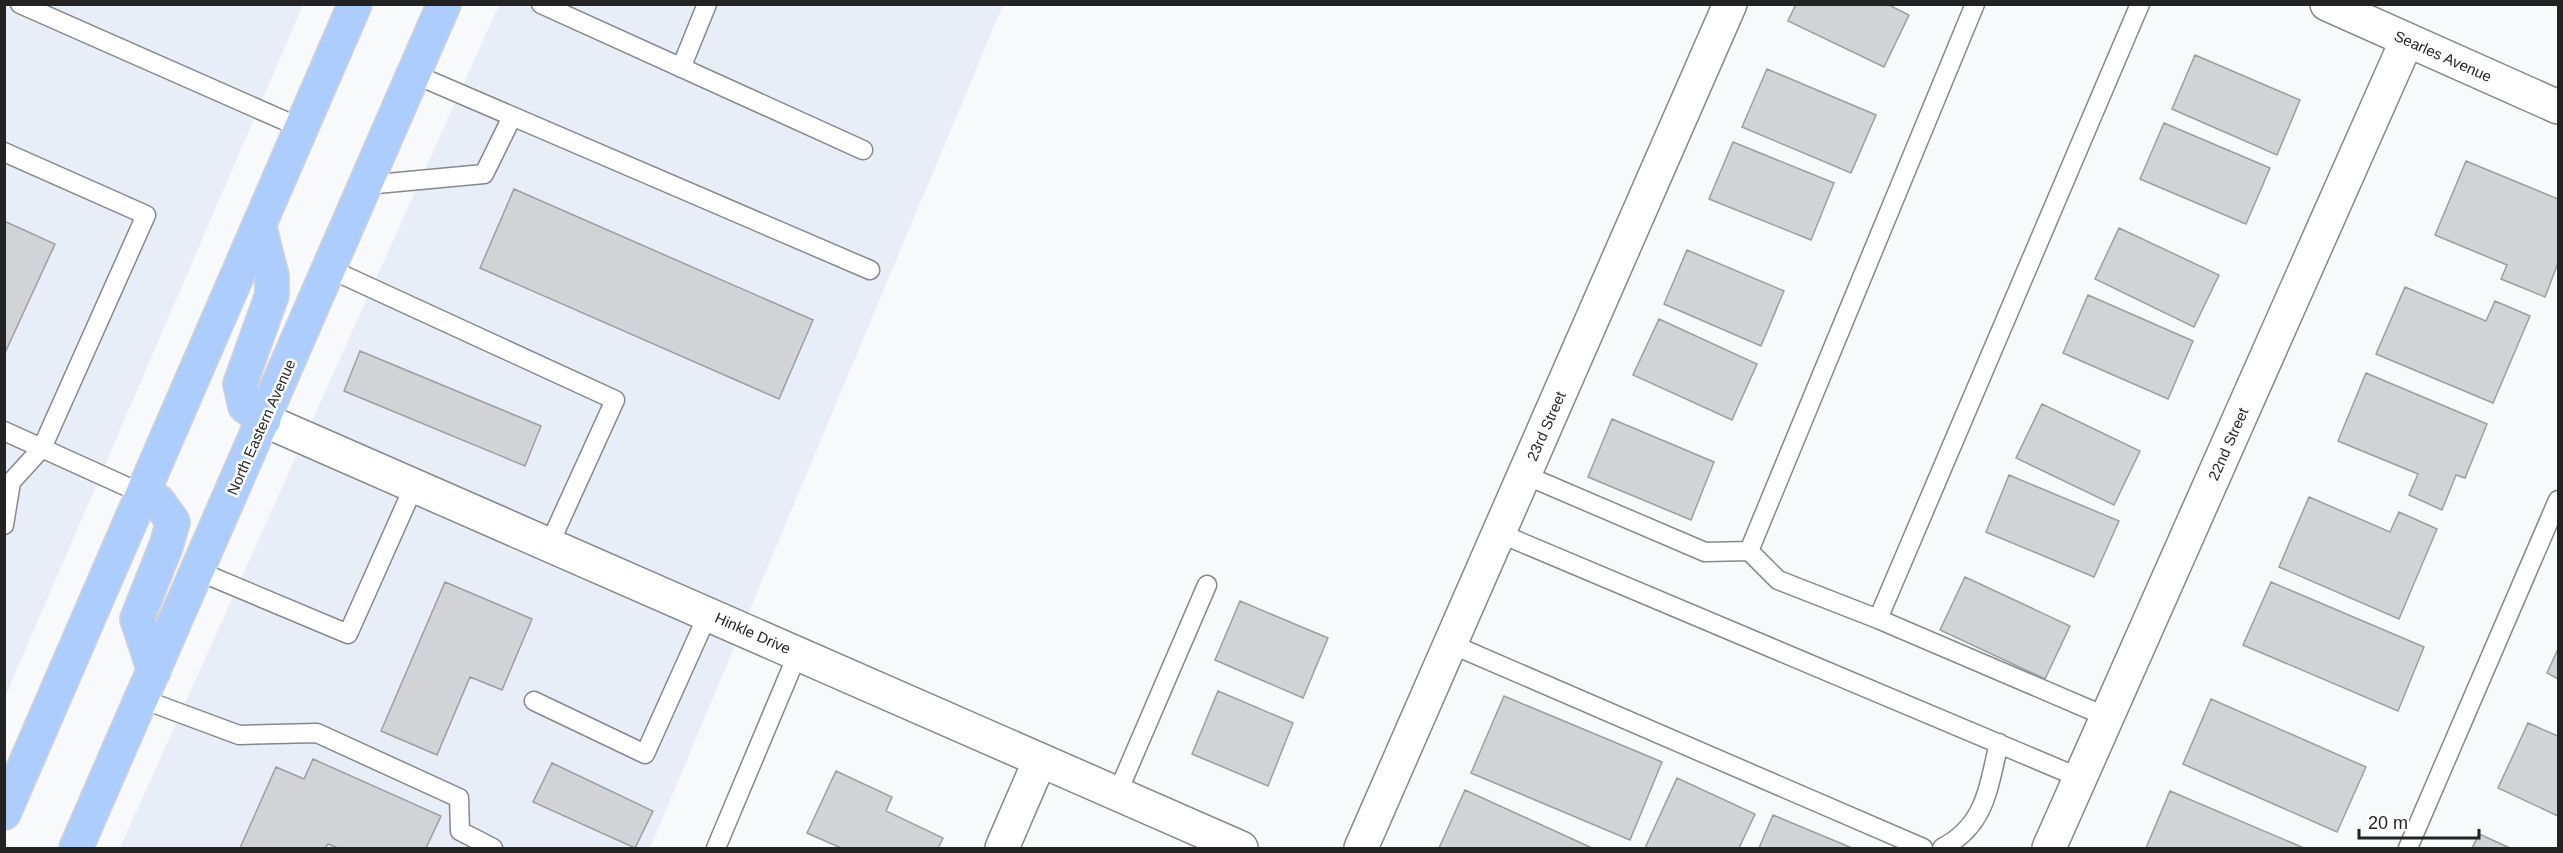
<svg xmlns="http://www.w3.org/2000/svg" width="2563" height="853" viewBox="0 0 2563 853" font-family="Helvetica,sans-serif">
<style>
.built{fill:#e8eef7}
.building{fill:#d1d3d6;stroke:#9c9ea0;stroke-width:1.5}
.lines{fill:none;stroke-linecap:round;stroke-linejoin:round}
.lane-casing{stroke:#86888a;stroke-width:21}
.street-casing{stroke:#86888a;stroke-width:36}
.secondary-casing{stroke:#86888a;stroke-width:36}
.primary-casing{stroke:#d3d3d3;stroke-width:36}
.lane{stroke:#fff;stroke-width:18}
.street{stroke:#fff;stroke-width:33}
.secondary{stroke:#fff;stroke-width:33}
.primary{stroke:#accdfe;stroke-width:33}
.labels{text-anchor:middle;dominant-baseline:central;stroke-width:5;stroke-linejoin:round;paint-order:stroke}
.street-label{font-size:15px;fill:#232324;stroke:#fff}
</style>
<rect width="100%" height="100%" fill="#f7f9fb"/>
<path class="built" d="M5,5H303L5,697Z
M499,5H1003L650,848H120Z"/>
<path class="building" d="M1796,4H1887L1909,15L1884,67L1788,21Z
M2195,55L2300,100L2277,155L2172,109Z
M1767,69L1876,115L1851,173L1742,127Z
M2164,123L2270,168L2246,224L2140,179Z
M1733,142L1834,183L1811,240L1709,199Z
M2466,161L2558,199V263L2545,297L2501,279L2507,265L2435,235Z
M514,189L813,320L779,399L480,268Z
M4,221L55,244L4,355Z
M2119,228L2219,275L2194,327L2095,279Z
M1687,250L1784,291L1761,346L1664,304Z
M2405,287L2486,321L2495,301L2530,316L2493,403L2376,354Z
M2088,295L2193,341L2168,399L2063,353Z
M1659,319L1757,364L1732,420L1633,375Z
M360,351L541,426L525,466L344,391Z
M2366,373L2487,424L2465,478L2456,475L2442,510L2409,495L2418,474L2338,441Z
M2042,404L2140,451L2114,505L2016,458Z
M1612,419L1714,462L1691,520L1588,477Z
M2009,475L2119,521L2094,577L1986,532Z
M2309,497L2390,532L2399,512L2437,529L2399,619L2279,567Z
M1965,577L2070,626L2045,679L1940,630Z
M445,582L532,619L502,690L470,677L437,755L381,731Z
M2271,582L2424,647L2398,711L2243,645Z
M1240,601L1328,638L1303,698L1215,660Z
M2558,649V679L2547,673Z
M1218,691L1293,723L1268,786L1192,754Z
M1504,696L1662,762L1630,840L1471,773Z
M2211,699L2366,767L2337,832L2183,764Z
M2528,723L2558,736V816L2498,788Z
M313,759L441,816L426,848H338L328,844L325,848H240L276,767L304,779Z
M552,763L653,811L635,848L533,802Z
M836,771L892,797L886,811L943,838L938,848H841L807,833Z
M1677,778L1755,814L1739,848H1645Z
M1465,790L1592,848H1439Z
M2170,791L2304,848H2146Z
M1773,815L1852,848H1759Z
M2479,834L2510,848H2472Z"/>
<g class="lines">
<g class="lane-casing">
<path id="lane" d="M20,4L301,128
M541,4L863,150
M681,68L707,4
M414,74L870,270
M4,152L146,215L42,448L11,482L4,525
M366,185L484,174L512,117
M330,269L615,400L549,545
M4,431L143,494
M1525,475L1705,552L1749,551L1975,4
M1499,533L2080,778
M1749,551L1778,580L1878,619L2107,717
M198,571L348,634L414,486
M1878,619L2140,4
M1451,644L1923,848
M142,699L239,735L317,733L459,798L460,831L493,848
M534,701L645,754L708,614
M1117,794L1207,585
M716,848L798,653
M1942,848C1986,825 1988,788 1999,743
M2408,848L2558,500"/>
</g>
<g class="street-casing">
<path id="street" d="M264,420L1241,848
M1002,848L1040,760
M1361,848L1730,4
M2049,848L2407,40"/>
</g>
<g class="secondary-casing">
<path id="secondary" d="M2327,4L2558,107"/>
</g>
<g class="primary-casing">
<path id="primary" d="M259,225L272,276V295L240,384L245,406L264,420
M143,494L158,501L173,522L166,546L137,619L154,671
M4,813L355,4
M76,848L444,4"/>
</g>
<use href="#lane" class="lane"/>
<use href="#street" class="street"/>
<use href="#secondary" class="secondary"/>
<use href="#primary" class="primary"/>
</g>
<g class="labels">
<g class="street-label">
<text transform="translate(2443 56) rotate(24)">Searles Avenue</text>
<text transform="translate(1546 426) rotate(-66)">23rd Street</text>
<text transform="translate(261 427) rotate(-66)">North Eastern Avenue</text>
<text transform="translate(2228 444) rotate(-66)">22nd Street</text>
<text transform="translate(753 633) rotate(24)">Hinkle Drive</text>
</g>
</g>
<rect width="2563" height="853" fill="none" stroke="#232324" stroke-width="12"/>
<path d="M2359 829v9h120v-9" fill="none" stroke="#232324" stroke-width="3"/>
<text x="2368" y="829" font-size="18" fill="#232324" stroke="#ffffff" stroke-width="4.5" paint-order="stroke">20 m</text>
</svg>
